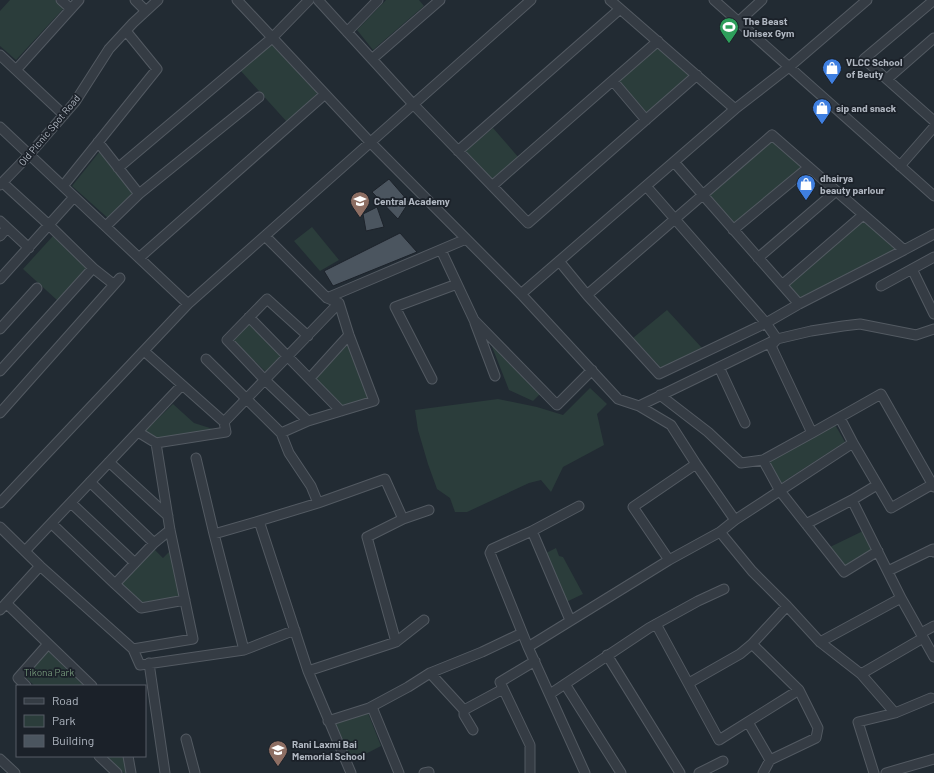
<svg xmlns="http://www.w3.org/2000/svg" width="934" height="773" viewBox="0 0 934 773" font-family="Barlow,sans-serif">
<style>
.green{fill:#2b3d3b}
.building{fill:#4b555f;stroke:#1d232b}
.lines{fill:none;stroke-linecap:round;stroke-linejoin:round}
.minor-casing{stroke:#535a62;stroke-width:11}
.minor{stroke:#353c44;stroke-width:9}
.labels{text-anchor:middle;dominant-baseline:central;stroke-width:3.5;stroke-linejoin:round;paint-order:stroke}
.poi-label{font-size:10px;font-weight:bold;fill:#b0b7c1;stroke:#1b2129;text-anchor:start}
.street-label{font-size:10px;fill:#b0b7c1;stroke:#1b2129}
.park-label{font-size:10px;fill:#729478;stroke:#1b2129}
</style>
<rect width="100%" height="100%" fill="#222b33"/>
<path class="green" d="M10,0H55L64,8L16,60L0,46V11Z
M386,0H419L424,6L373,50L357,30Z
M271,42L319,92L287,122L240,70Z
M659,47L692,75L647,115L618,82Z
M493,128L519,158L493,182L465,151Z
M771,140L803,168L736,228L707,195Z
M100,151L136,198L110,220L72,186Z
M863,219L897,250L798,303L785,286Z
M312,227L339,260L320,271L294,241Z
M53,236L88,268L58,301L23,269Z
M667,310L702,348L661,368L633,338Z
M250,323L283,355L267,373L233,341Z
M489,339L541,393L533,401L509,390Z
M347,341L371,399L343,408L314,377Z
M590,388L607,404L597,414L604,445L563,467L551,492L541,480L529,483L467,512H455L450,498L437,489L428,464L418,430L415,410L498,399L537,407L563,415Z
M173,404L194,423L213,429L157,439L144,432Z
M834,423L845,442L780,484L768,461Z
M863,531L874,550L844,568L830,547Z
M556,548L559,556L563,557L583,594L564,603L544,554Z
M154,549L163,558L171,550L181,597L142,605L121,585Z
M48,651L84,686H35L25,677Z
M368,713L381,746L348,763L331,722Z
M107,756H124L126,773H124Z"/>
<path class="building" d="M389,179L409,202L398,219L372,192Z
M377,207L384,227L366,231L363,214Z
M400,233L417,252L333,286L324,271Z"/>
<g class="lines">
<g class="minor-casing">
<path id="minor" d="M61,0L71,9
M135,0L146,11
M237,0L370,142L521,294L618,399L639,406L671,425L696,464L735,520L720,532L669,560L528,647L585,773
M318,0L413,104L528,223L697,75
M610,0L735,109
M714,0L934,196
M934,0L864,59L934,121
M738,22L762,0
M347,32L378,0
M0,55L64,115
M372,59L440,0
M16,70L79,0
M887,79L934,38
M613,81L646,120
M0,127L188,304
M98,142L139,194
M458,151L620,9
M674,162L799,304
M900,166L934,127
M118,168L272,38L309,0
M3,183L49,225L93,268L112,283V285
M0,185L29,155L75,102L109,49L133,23L158,0
M63,186L157,69L126,31
M492,186L658,41
M646,186L766,323L777,339
M0,221L29,248
M106,226L139,194L259,97
M733,230L809,167
M0,236L7,228
M265,236L327,298L339,303L349,335L374,401L308,421L281,433L289,453L311,486L318,503
M441,250L474,320L557,405L592,370
M139,258L325,94
M758,258L836,191
M559,261L587,295L772,135L904,250L934,234
M912,269L934,314
M0,279L74,197
M782,285L863,215
M881,286L934,257
M521,294L735,109L789,67L867,0
M587,295L659,374L766,323L799,304L904,250
M327,298L466,239
M249,317L341,411
M475,323L495,376
M0,329L37,288
M308,336L267,299L227,340L265,380L308,421
M777,339L771,346L812,433L881,394L934,487
M206,359L281,433
M719,367L745,423
M0,371L93,268
M310,378L349,335
M432,379L395,307L457,284
M660,395L708,432L741,463L763,460
M639,406L777,339L811,331L843,326L860,324L916,335L934,329
M0,413L120,278
M840,418L853,443L891,508L933,484
M224,422L339,303
M138,432L156,443
M812,433L763,460L780,491L844,572L878,551
M196,458L214,534L244,650
M109,462L168,516
M385,479L403,519L367,537L396,642L308,671L259,521L318,503Z
M90,482L154,543
M0,503L188,304L531,0
M71,503L135,563
M403,519L429,510
M735,520L853,443
M52,524L115,584
M806,524L852,500
M0,527L40,566L133,649L140,665L244,650L295,630
M170,530L154,543L115,584L141,608L185,600
M532,531L570,620
M720,532L752,571L787,606L820,642L861,674L895,713L858,722L874,773
M214,534L259,521
M25,551L182,385
M669,560L633,507L696,464
M888,571L933,549L934,552
M901,598L934,657
M6,603L92,686
M0,610L40,566
M656,624L719,740L799,690L818,728L816,738L770,760
M921,633L934,626
M396,642L424,620
M820,642L901,598L852,500L877,485
M752,644L799,690
M528,647L490,553L492,549L532,531L579,506
M133,649L193,639L170,530L156,443L226,432L224,422L144,351
M607,655L680,773
M149,663L165,773
M308,671L351,773
M430,673L464,710V715L473,730
M861,674L923,638
M689,683L740,654L752,644L787,606
M565,684L621,773
M26,686L18,678L48,644
M550,694L649,628L698,601L724,589
M372,707L399,773
M464,710L503,689
M895,713L931,698
M328,721L369,708L408,687L430,673L482,652L522,633
M748,722L770,760L763,773
M186,739L195,773
M99,756L117,773
M128,756L131,773
M0,759L15,773
M424,773L429,772V773
M530,773V745L500,682L535,661
M699,773L723,761
M886,773L934,759"/>
</g>
<use href="#minor" class="minor"/>
</g>
<defs>
<g id="stadium-pin" transform="scale(1)"><path d="M0 17L-7.5 6A9.5 9.5 0 1 1 7.5 6Z" fill="#2e9e5b" stroke="#1b2129"/><path d="M0-5a6.5 5 0 1 0 0 10a6.5 5 0 1 0 0-10ZM-3.5-1.8h7v3.6h-7Z" fill="#fff"/></g>
<g id="shop-pin" transform="scale(1)"><path d="M0 17L-7.5 6A9.5 9.5 0 1 1 7.5 6Z" fill="#3f7fe0" stroke="#1b2129"/><path d="M-5-2.5h2.3a2.7 3.5 0 0 1 5.4 0H5L5.5 6h-11ZM-1.5-2.5h3a1.5 2.3 0 0 0-3 0Z" fill="#fff"/></g>
<g id="school-pin" transform="scale(1)"><path d="M0 17L-7.5 6A9.5 9.5 0 1 1 7.5 6Z" fill="#8d6e63" stroke="#1b2129"/><path d="M0-5L7-2L0 1L-7-2ZM-4 1L0 2.5L4 1V4Q0 6-4 4Z" fill="#fff"/></g>
</defs>
<g fill-rule="evenodd">
<use href="#stadium-pin" x="729" y="27"/>
<use href="#shop-pin" x="832" y="68"/>
<use href="#shop-pin" x="822" y="108"/>
<use href="#shop-pin" x="806" y="184"/>
<use href="#school-pin" x="360" y="201"/>
<use href="#school-pin" x="278" y="750"/>
</g>
<g class="labels">
<g class="poi-label">
<text x="743" y="21">The Beast<tspan x="743" dy="12">Unisex Gym</tspan></text>
<text x="846" y="62">VLCC School<tspan x="846" dy="12">of Beuty</tspan></text>
<text x="836" y="108">sip and snack</text>
<text x="820" y="178">dhairya<tspan x="820" dy="12">beauty parlour</tspan></text>
<text x="374" y="201">Central Academy</text>
<text x="292" y="744">Rani Laxmi Bai<tspan x="292" dy="12">Memorial School</tspan></text>
</g>
<g class="street-label">
<text transform="translate(49 130) rotate(-50)">Old Picnic Spot Road</text>
</g>
<g class="park-label">
<text x="49" y="672">Tikona Park</text>
</g>
</g>
<rect x="16" y="685" width="130" height="72" fill="#1b2129" stroke="#575d66"/>
<rect x="24" y="698" width="20" height="6" fill="#353c44" stroke="#575d66"/>
<text x="52" y="705" font-size="12" fill="#b0b7c1">Road</text>
<rect x="24" y="715" width="20" height="12" fill="#2b3d3b" stroke="#575d66"/>
<text x="52" y="725" font-size="12" fill="#b0b7c1">Park</text>
<rect x="24" y="735" width="20" height="12" fill="#4b555f" stroke="#575d66"/>
<text x="52" y="745" font-size="12" fill="#b0b7c1">Building</text>
</svg>
